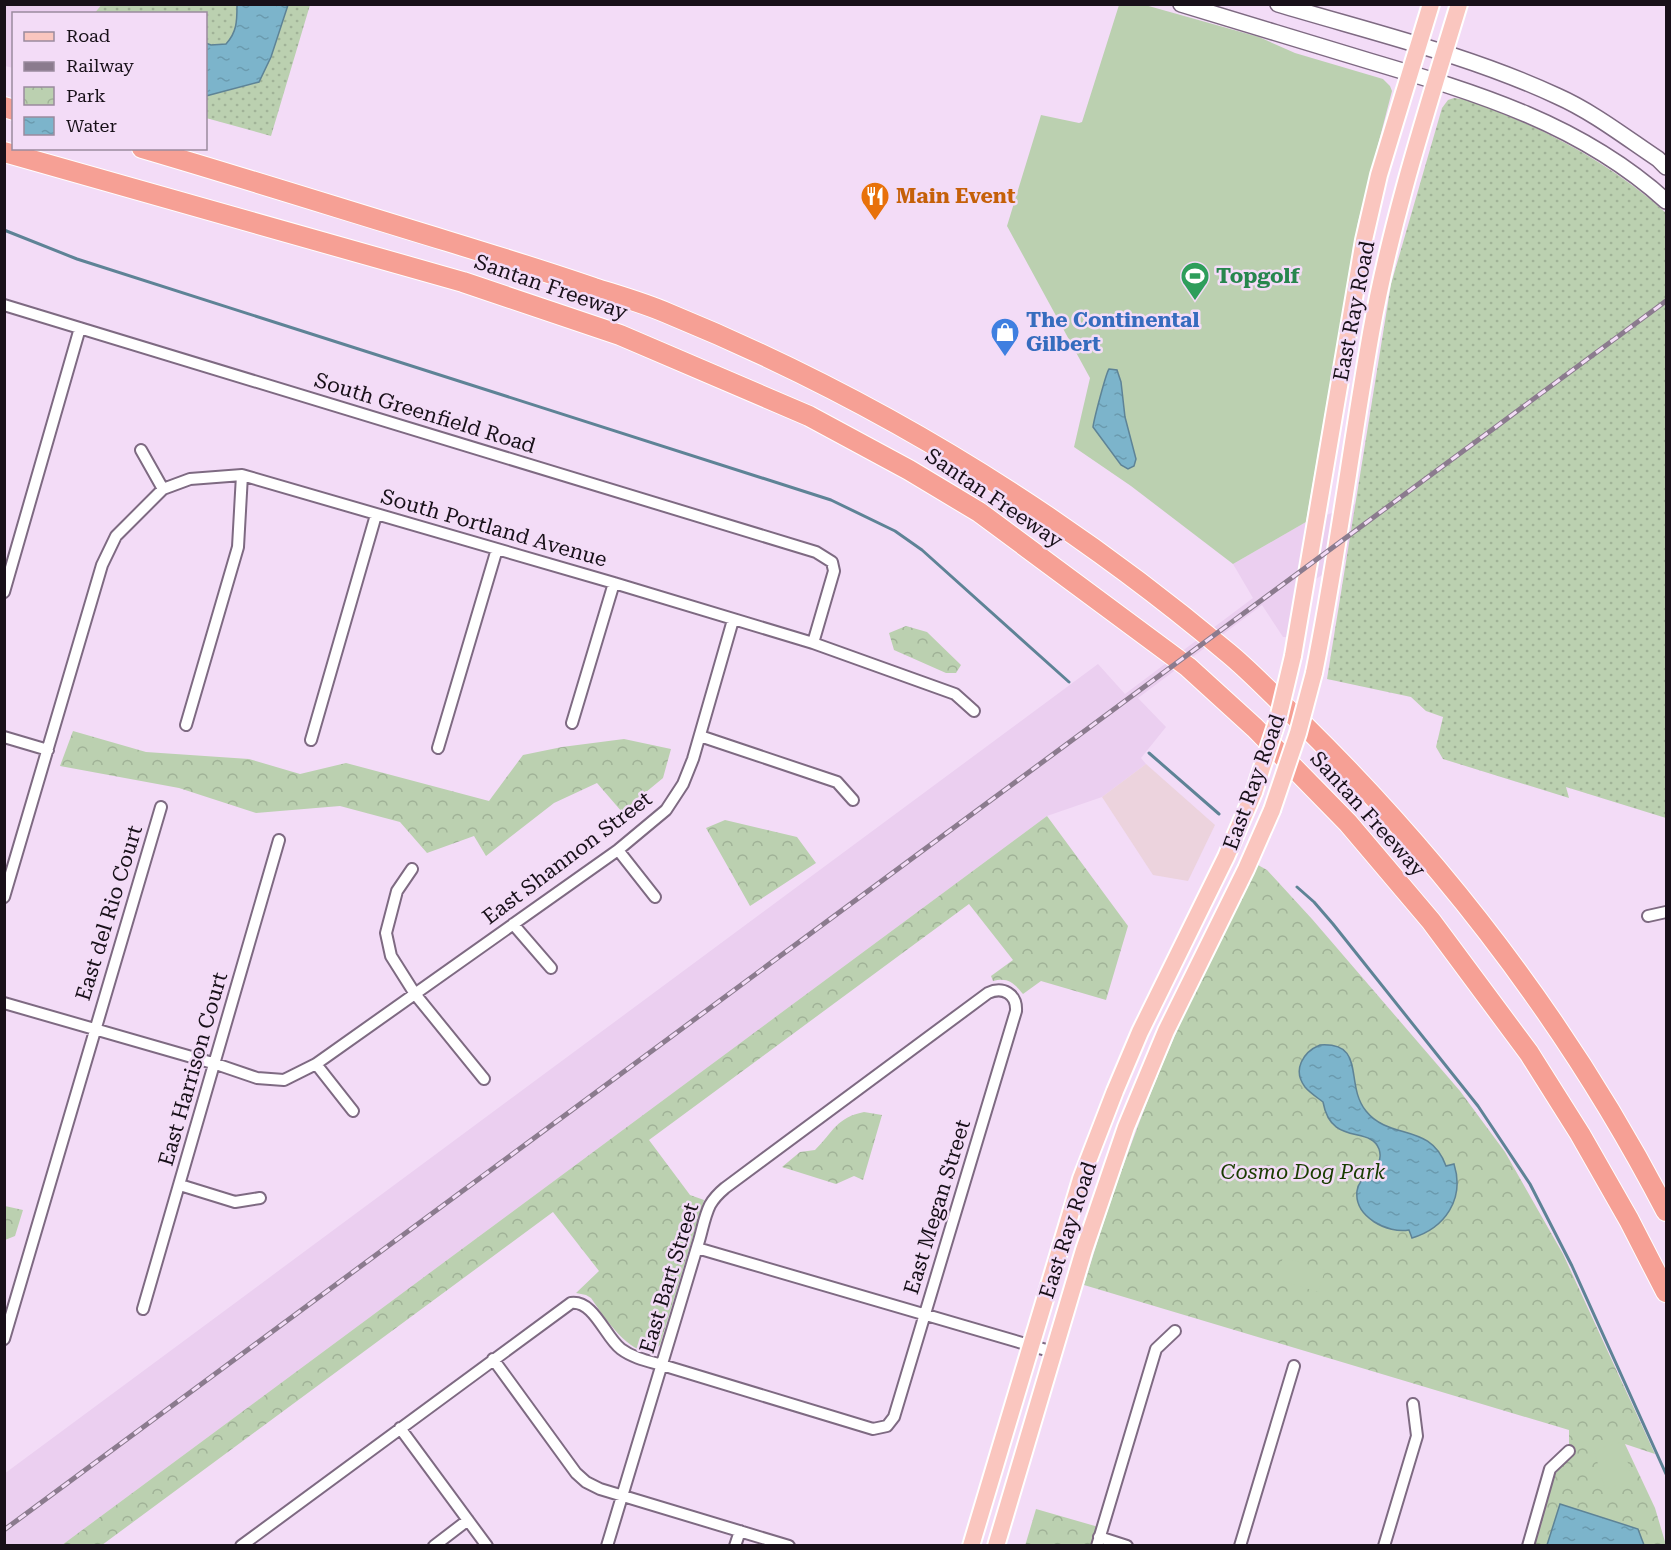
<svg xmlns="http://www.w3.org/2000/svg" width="1671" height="1550" viewBox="0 0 1671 1550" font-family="'Roboto Serif',serif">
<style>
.built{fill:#ebcff0}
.industrial{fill:#ecd3dd}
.grass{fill:url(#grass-dots)}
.park{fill:url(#park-crowns)}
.pitch{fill:#bbd0b0}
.water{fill:url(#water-ripples);stroke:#5e8396;stroke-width:1.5}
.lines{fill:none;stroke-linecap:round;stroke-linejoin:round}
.stream{stroke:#5e8396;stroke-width:3}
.street-casing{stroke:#7e6a82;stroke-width:14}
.secondary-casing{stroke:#7e6a82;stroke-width:18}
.primary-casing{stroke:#fff;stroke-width:20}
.highway-casing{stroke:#fff;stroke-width:22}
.street{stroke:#fff;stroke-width:10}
.secondary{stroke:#fff;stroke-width:15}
.primary{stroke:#fac6bf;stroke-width:16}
.highway{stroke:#f6a095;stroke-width:20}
.rail-casing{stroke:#8b7b8e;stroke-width:5}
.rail{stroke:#f3dcf7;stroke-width:3;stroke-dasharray:9;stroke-linecap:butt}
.primary-bridge-casing{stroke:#fff;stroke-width:20;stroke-linecap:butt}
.primary-bridge{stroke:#fac6bf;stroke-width:16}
.labels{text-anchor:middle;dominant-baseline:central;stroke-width:5;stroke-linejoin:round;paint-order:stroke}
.food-label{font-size:21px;font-weight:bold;fill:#c56008;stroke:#f3dcf7;text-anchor:start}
.leisure-label{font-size:21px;font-weight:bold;fill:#27864d;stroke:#f3dcf7;text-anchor:start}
.street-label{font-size:21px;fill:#181019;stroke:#f3dcf7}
.shop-label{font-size:21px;font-weight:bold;fill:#366cbe;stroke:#f3dcf7;text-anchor:start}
.park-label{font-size:21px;font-style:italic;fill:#193c00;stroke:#f3dcf7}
</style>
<defs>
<pattern id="grass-dots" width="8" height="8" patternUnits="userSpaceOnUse" patternTransform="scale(1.5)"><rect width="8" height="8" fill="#bbd0b0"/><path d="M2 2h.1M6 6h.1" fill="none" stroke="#a0b297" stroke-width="1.8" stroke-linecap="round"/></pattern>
<pattern id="park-crowns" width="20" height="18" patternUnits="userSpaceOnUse" patternTransform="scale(1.5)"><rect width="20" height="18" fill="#bbd0b0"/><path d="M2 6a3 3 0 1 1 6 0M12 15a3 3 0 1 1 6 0" fill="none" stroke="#a0b297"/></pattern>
<pattern id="water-ripples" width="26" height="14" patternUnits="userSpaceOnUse" patternTransform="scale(1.5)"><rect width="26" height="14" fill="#7cb4cb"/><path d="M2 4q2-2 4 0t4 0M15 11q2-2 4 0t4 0" fill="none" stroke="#6a9aae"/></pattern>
</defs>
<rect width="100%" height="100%" fill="#f3dcf7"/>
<path class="built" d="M4,5H118L115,13L14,14L13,68L5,66Z
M1666,280L1345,560L1296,592L1288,637H1283L1262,605L1138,698L1166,727L1141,758L1146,764L1102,797L1047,816L62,1545H5L4,1474L1098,664L1125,694L1253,598L1233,564L1306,522L1352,506Z"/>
<path class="industrial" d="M1146,764L1215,825L1188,881L1153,875L1102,797Z"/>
<path class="grass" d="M102,4L310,5L271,136L206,118V14H94Z
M1454,98C1470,99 1484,106 1498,112C1559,136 1617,169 1666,213V818L1566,787L1569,798L1443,759L1436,747L1443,717L1426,711L1411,697L1327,679L1391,284L1442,108L1448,100Z"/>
<path class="park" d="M906,626L927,632L961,665L956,673H946L894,650L889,633Z
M73,731L146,752L249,759L300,774L346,763L489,801L523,755L562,747L624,739L671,749L663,778L622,812L597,783L554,803L486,856L474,836L427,853L400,822L340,806L256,813L179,788L60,766Z
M1047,816L1128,926L1106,1000L1041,981L1023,994C1014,983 1008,977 993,981L991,976L1013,960L969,904L649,1140L690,1195L704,1200L660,1345C638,1370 602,1314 591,1298L586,1295L576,1293L599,1271L553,1212L102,1545H62Z
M725,820L797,837L816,863L750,906L706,828Z
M1258,865L1267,870L1312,919L1460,1091L1505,1152L1563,1254L1655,1454L1625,1444L1655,1508L1666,1545H1528L1550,1469L1569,1451V1430L1084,1285C1110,1199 1140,1115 1176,1033C1201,976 1231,921 1258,865Z
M864,1112L882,1115L863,1180L854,1176L836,1184L782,1167L800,1152L815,1150C834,1131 836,1118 864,1112Z
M5,1206L23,1210L15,1236L5,1240Z
M1036,1509L1102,1528L1097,1545L1025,1546Z"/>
<path class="pitch" d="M1119,5H1145L1259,37L1295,53L1383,79L1390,86L1392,91L1358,222L1306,522L1233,564L1131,486L1074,447L1090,378L1007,226L1041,115L1079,123L1082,122Z
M1283,1257L1325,1270L1318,1292L1277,1279Z
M1622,1442L1633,1481L1605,1489L1594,1450Z"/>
<path class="water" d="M237,5H288L271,57L259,82L206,96V43L211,45L226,44C237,32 237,21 237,5Z
M1109,369L1117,370L1121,382L1125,417L1136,459L1134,466L1128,469L1121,465L1093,427C1094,419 1106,373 1109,369Z
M1320,1045C1367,1042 1344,1084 1366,1111C1390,1141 1430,1122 1446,1166L1454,1164C1465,1199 1445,1228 1412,1238L1409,1230C1388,1234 1354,1217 1357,1191C1359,1173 1386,1170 1379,1149C1370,1125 1331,1147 1323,1102C1318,1098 1310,1093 1305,1087C1292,1070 1303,1052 1320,1045Z
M1560,1504L1638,1529L1644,1545H1547Z"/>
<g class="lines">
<path class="stream" d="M4,230L77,259L831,500L895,531L922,550L1069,682
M1149,753L1219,814
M1297,887L1314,902L1333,924L1478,1106L1530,1184L1572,1266L1666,1474"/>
<g class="street-casing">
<path id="street" d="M4,305L816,552L832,562L834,571L813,643
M141,450L163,489
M4,592L80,328
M572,723L614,583
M186,725L238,547L242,475
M700,736L837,782L853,800
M4,737L48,750
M311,740L376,515
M438,748L497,549
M618,850L655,897
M412,869L397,891L386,933L391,956L415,994L484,1079
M4,897L102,565L116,536L163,489L190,479L242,475L614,583L813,643L955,694L974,711
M1648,916L1666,912
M513,924L551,968
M4,1003L216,1064L257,1078L284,1080L316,1064L618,850L666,810L683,784L693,759L733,620
M316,1064L353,1111
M180,1185L235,1202L260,1198
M697,1248L1053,1352
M143,1309L279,840
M4,1339L161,807
M493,1359L576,1473L586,1482L600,1489L789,1546
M400,1428L487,1546
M1099,1537L1127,1546
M241,1546L571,1303C594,1300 605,1337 621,1349C633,1358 648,1361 662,1365L873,1429L887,1426L894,1417L1016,1011C1017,994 1003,986 988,993L725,1188C719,1193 714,1198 710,1205C704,1217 702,1232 698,1244C691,1268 684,1291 677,1314C654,1391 631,1468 607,1546
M434,1546L468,1520
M735,1546L740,1531
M1097,1546L1156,1349L1175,1331
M1240,1546L1294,1366
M1384,1546L1417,1436L1413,1404
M1528,1546L1550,1469L1569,1451"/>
</g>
<g class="secondary-casing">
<path id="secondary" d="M1181,4C1244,23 1306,42 1369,61C1477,93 1581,124 1666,201
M1278,4C1371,32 1469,55 1557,96C1593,112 1625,137 1658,159L1666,167"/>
</g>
<g class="primary-casing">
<path id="primary" d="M1293,656L1364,240L1379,175L1431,4
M1314,673C1337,560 1351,446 1371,333C1391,221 1426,113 1459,4
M971,1546L1081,1179L1115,1091L1140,1032L1226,857L1254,792
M996,1546L1084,1250L1126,1127L1166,1031L1246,869L1272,810"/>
</g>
<g class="highway-casing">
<path id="highway" d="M4,107L14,110
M142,148C244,178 345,210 447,241C496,256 545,271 594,288C619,296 644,303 667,313C870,396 1059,511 1227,652C1254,674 1278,701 1304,725C1449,868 1572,1030 1666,1211
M4,152L463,282L620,335L809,416L909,470L979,512L1188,667L1255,728L1348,823L1431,921L1529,1053L1580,1134L1629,1220L1666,1292"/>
</g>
<use href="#street" class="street"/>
<use href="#secondary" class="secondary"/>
<use href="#primary" class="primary"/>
<use href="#highway" class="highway"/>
<g class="rail-casing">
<path id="rail" d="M4,1530L1666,301"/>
</g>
<use href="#rail" class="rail"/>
<g class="primary-bridge-casing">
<path id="primary-bridge" d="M1254,792L1278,719L1293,656
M1272,810L1298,733L1314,673"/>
</g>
<use href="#primary-bridge" class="primary-bridge"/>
</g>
<defs>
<g id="restaurant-pin" transform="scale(1.5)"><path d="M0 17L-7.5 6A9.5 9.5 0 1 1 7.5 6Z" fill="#e8710a" stroke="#f3dcf7"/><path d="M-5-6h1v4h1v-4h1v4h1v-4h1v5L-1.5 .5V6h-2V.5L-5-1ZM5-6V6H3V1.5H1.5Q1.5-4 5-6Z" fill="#fff"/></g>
<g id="stadium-pin" transform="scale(1.5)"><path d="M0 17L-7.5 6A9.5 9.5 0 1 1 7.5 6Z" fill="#2e9e5b" stroke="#f3dcf7"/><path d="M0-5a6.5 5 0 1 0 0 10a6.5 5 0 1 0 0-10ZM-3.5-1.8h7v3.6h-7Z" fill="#fff"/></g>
<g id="shop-pin" transform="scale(1.5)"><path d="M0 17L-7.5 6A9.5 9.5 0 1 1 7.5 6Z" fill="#3f7fe0" stroke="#f3dcf7"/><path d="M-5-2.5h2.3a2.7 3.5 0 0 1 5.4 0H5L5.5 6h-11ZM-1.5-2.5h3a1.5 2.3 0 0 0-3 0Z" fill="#fff"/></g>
</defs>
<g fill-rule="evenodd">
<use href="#restaurant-pin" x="875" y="196"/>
<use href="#stadium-pin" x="1195" y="276"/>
<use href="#shop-pin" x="1005" y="332"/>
</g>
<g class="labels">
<g class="food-label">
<text x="896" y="196">Main Event</text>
</g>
<g class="leisure-label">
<text x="1216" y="276">Topgolf</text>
</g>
<g class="street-label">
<text transform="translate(551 287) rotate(19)">Santan Freeway</text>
<text transform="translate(1354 311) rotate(-79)">East Ray Road</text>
<text transform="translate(425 413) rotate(17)">South Greenfield Road</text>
<text transform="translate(994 498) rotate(34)">Santan Freeway</text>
<text transform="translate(494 528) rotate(16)">South Portland Avenue</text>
<text transform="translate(1254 782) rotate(-70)">East Ray Road</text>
<text transform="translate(1368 814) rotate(48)">Santan Freeway</text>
<text transform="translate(567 858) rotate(-37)">East Shannon Street</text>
<text transform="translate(109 913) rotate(-73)">East del Rio Court</text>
<text transform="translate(193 1069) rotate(-74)">East Harrison Court</text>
<text transform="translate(937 1207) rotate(-73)">East Megan Street</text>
<text transform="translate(1068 1230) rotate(-72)">East Ray Road</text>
<text transform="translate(669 1278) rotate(-73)">East Bart Street</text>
</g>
<g class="shop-label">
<text x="1026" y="320">The Continental<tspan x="1026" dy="24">Gilbert</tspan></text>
</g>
<g class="park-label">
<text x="1303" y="1172">Cosmo Dog Park</text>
</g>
</g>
<rect width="1671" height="1550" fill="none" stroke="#181019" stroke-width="12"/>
<rect x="12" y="12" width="195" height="138" fill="#f3dcf7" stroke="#9b8a9e" stroke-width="1.5"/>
<rect x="24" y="32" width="30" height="9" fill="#fac6bf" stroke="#9b8a9e" stroke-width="1.5"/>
<text x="66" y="42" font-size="18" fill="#181019">Road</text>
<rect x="24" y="62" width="30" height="9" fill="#8b7b8e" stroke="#9b8a9e" stroke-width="1.5"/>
<text x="66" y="72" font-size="18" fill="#181019">Railway</text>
<rect x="24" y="87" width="30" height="18" fill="url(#park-crowns)" stroke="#9b8a9e" stroke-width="1.5"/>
<text x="66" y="102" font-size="18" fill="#181019">Park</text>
<rect x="24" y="117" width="30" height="18" fill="url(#water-ripples)" stroke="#9b8a9e" stroke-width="1.5"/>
<text x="66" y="132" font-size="18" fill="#181019">Water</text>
</svg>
